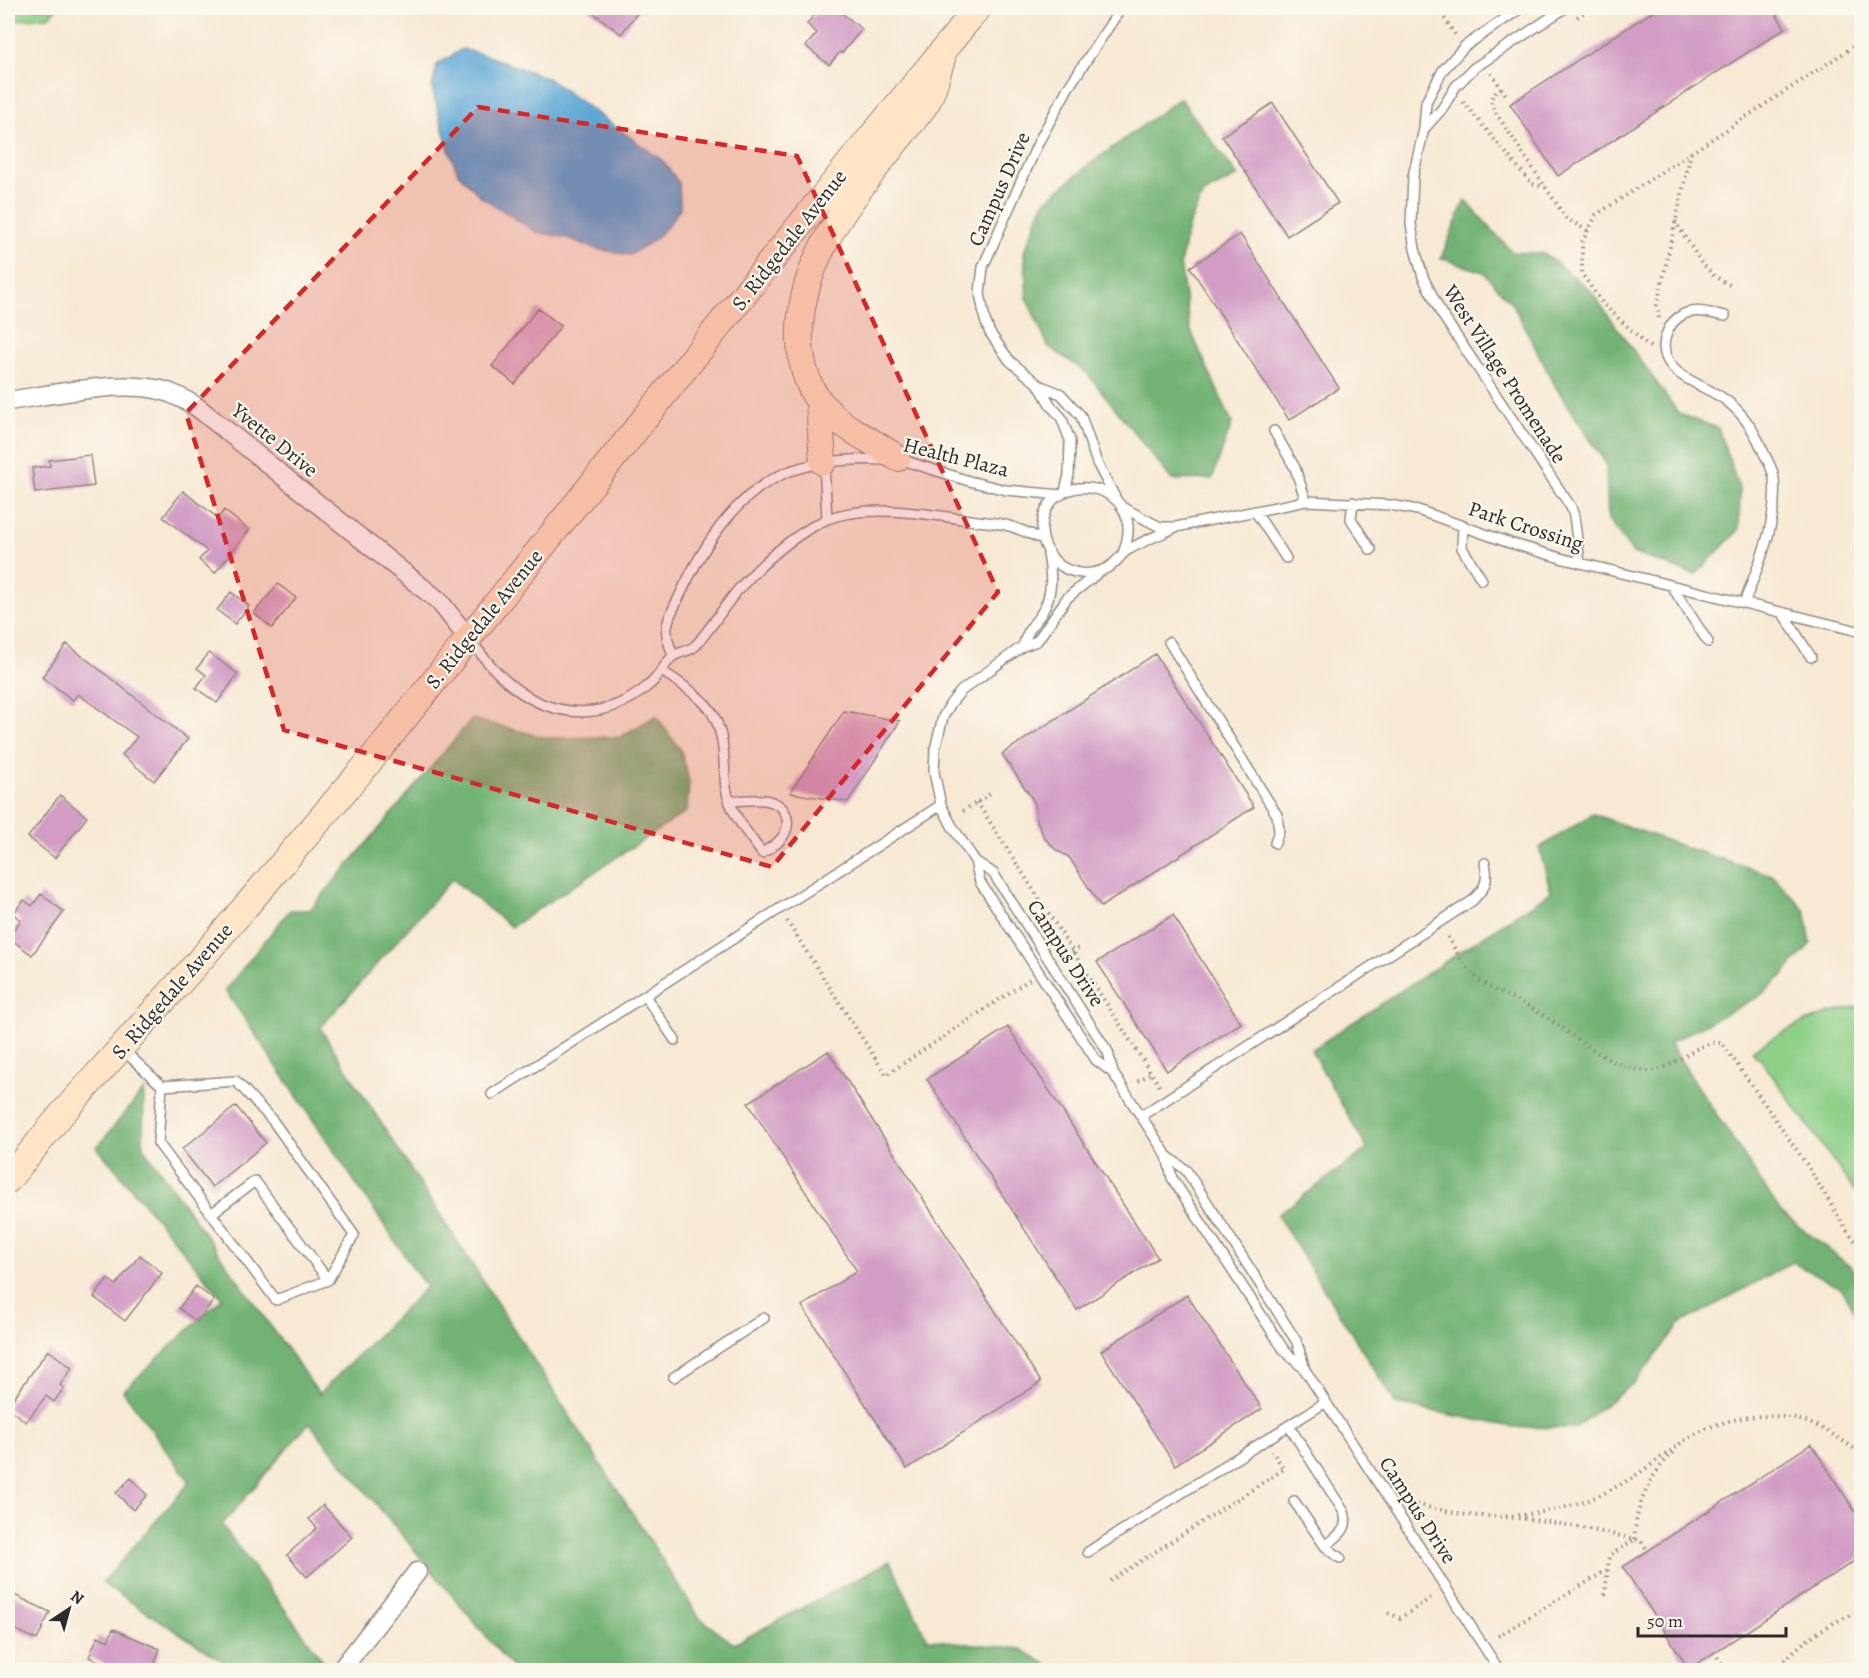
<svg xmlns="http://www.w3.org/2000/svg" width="1869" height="1678" viewBox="0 0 1869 1678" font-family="Alegreya,serif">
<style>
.green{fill:#8ed088;stroke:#5c7e5a;stroke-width:1.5}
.forest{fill:#72b274;stroke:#4e6e50;stroke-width:1.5}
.water{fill:#5da7d5;stroke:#446980;stroke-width:1.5}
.building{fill:#d29cc5}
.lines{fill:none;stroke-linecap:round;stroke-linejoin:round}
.lane-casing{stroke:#918a80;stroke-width:12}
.street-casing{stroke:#918a80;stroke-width:21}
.secondary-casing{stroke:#918a80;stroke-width:28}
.path{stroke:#918a80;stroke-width:4;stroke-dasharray:1.5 4.5;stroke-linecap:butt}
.lane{stroke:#fff;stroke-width:9}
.street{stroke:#fff;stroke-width:18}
.secondary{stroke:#ffe4c6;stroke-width:26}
.marked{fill:#d62828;fill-opacity:0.2;stroke:#d62828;stroke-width:4.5;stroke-dasharray:12 8;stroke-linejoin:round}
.labels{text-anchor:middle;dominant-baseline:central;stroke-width:4.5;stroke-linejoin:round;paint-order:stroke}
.street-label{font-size:21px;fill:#2b2b2b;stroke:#fbf7ec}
</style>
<rect width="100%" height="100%" fill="#fbf7ec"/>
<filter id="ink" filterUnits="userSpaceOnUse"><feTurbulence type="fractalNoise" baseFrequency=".0167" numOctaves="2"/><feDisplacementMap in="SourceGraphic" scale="12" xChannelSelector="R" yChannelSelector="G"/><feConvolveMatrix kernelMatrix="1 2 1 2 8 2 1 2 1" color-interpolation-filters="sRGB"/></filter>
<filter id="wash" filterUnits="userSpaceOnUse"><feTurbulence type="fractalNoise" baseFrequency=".008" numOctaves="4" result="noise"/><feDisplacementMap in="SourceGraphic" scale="24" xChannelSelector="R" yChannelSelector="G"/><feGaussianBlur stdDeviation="1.35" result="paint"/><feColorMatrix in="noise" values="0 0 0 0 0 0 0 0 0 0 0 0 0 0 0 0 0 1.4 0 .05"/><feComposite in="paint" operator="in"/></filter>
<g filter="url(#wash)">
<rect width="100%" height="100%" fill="#f7e9d4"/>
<path class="green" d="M8,8H57L48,17L8,21Z
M1861,1006H1862L1861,1200L1759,1057L1757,1058L1752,1051C1785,1028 1822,1013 1861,1006Z"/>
<path class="forest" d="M1180,98L1238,176L1203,194L1188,227L1180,264L1190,329L1232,423L1212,479L1172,480L1087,373L1048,346L1027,299L1024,252L1043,203L1086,167Z
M1465,200L1512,252L1545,254L1590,290L1679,414L1718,428L1740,491L1739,530L1695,575L1633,553L1608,520L1606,464L1556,387L1513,305L1483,272L1441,258Z
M656,716L681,751L689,781L687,811L511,927L452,879L320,1028L699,1617L734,1644L890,1561L927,1639L1021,1649L1056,1670H514L309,1423L222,1525L330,1670H236L102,1583L190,1482L123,1391L222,1298L97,1147L144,1090L143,1147L319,1394L426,1287L225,990L290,910H310L472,719L547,738L620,737Z
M1593,814L1693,850L1772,875L1805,910L1811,943L1784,974L1760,996L1669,1043L1781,1212L1861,1275V1325L1841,1288L1793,1262L1680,1324L1635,1382L1575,1428L1513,1427L1396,1404L1277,1215L1367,1149L1311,1050L1551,892L1539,848Z"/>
<path class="water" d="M462,49L485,55L547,78L662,160L679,183L680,208L667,227L651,242L630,255L596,249L568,238L536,232L480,196L458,173L448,147L432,88L437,65Z"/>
<g id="blocks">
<path class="building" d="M587,8H641L621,34Z
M820,8H835L862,29L842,53L840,52L829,65L806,46L817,33L807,24Z
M1658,8H1772L1785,28L1558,176L1510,104Z
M1273,103L1338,203L1287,236L1222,136Z
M1240,234L1339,388L1289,420L1190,267Z
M538,308L561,326L515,384L492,366Z
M90,455L94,486L35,493L32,468L50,466L49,460Z
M183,491L218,518L224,510L249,530L215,573L199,560L207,551L163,517Z
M278,584L296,598L272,628L254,613Z
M231,592L249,606L235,624L217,610Z
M67,644L188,739L154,781L122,755L137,737L78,694L73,700L42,677Z
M209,653L238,674L217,703L196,688L206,675L197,668Z
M1155,654L1254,807L1101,907L1069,857L1056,850L1044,837L1037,821L1035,803L1002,754Z
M844,711L900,721L848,802L790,793Z
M60,795L87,817L55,858L28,837Z
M41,894L64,912L32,955L8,937L21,920L13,914L24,900L32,906Z
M1173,915L1241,1023L1167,1071L1097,962Z
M1008,1027L1158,1258L1077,1310L927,1079Z
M828,1051L1041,1382L907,1469L802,1306L857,1271L748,1103Z
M236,1106L266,1143L212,1187L182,1149Z
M140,1255L162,1273L125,1321L94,1297L108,1279L116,1285Z
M196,1286L214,1300L197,1322L179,1308Z
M1187,1295L1262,1409L1175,1465L1101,1351Z
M48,1350L72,1368L60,1385L64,1388L54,1402L46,1396L26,1422L8,1408V1406Z
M1811,1444L1862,1522V1556L1689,1669L1623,1567Z
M131,1478L147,1495L133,1510L116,1493Z
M323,1505L352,1537L307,1577L287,1555L317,1528L309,1519Z
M8,1592L50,1612L37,1640L8,1626Z
M113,1629L160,1649L152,1671H142L131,1666L129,1671H121L89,1657L98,1636L108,1641Z"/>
</g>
</g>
<g filter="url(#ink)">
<use href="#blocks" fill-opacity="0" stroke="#918a80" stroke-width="1.5"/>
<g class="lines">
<g class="lane-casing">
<path id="lane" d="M1521,8L1465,46L1443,70L1426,102L1424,129L1413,176L1411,224L1415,249L1423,277L1441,313L1571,507L1574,516L1580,563
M1424,129L1442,109L1456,86L1474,68L1565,8
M1725,316C1712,314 1696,308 1684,314C1667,322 1659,345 1668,361C1678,379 1707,387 1724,399C1741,411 1754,430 1762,449C1766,458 1774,470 1774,479C1778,522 1759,564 1744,603
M1039,385L1051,406L1061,417L1070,440L1069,475L1065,491
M1274,431L1295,468L1306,501
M899,459L969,481L1006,490L1061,495
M824,464L827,519
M1116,499L1097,463L1081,416L1061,394L1039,385L1010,361L990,333L985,320L980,293L983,267L1039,141L1068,88L1121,8
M1353,502L1351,519L1371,550
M1122,507L1160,527H1176L1306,501L1390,505L1418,510L1510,543L1564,559L1862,632
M1255,511L1286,558
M1463,525L1462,548L1482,580
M1123,553C1152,480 1046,464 1042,527C1041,540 1046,550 1054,560C1069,576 1096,578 1113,564C1118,560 1121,555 1126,551C1141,542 1156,536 1172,529
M1099,572L1067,598L1037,641L1023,646L961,691L951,703L943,717L935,749L934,772L941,805L952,826L975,861L993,873L1108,1052L1113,1073
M1671,585L1708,642
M1782,612L1811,657
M470,640C478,650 486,661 496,671C539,717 600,727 649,685C659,677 664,665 672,657C679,651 690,652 696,645C711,628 723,608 737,591C761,564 792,536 825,520C863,503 929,514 969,520C982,522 996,522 1009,526C1020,529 1032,535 1043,539
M1169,642L1277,815L1279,830L1275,843
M1023,646C1027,631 1032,626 1041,614C1053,595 1052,576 1048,554
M673,655C671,649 667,641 667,634C665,621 675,606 680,595C703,546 737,491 790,471C822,460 852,458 885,460
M662,671C678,682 706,699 714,716C726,740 723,763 726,788C730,813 748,834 762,853C768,849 774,846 778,842C793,828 790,807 769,801C757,798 742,801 730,801
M975,861L980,882L1096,1060L1113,1073L1124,1090L1167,1156L1172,1178L1284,1350L1305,1370L1499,1670
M645,996L675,1040
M123,1050L162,1086L236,1081L273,1121L354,1235L328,1280L276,1300L158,1143L162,1086
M492,1094L941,805
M1141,1116L1472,901C1485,888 1489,882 1485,863
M1167,1156L1186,1170L1231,1239L1297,1342L1305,1370
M211,1214L255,1181L328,1280
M674,1377L764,1318
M1289,1426L1344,1512C1350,1529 1338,1536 1325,1546
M1294,1501L1325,1546L1340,1558
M1088,1552L1326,1402"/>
</g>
<g class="street-casing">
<path id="street" d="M8,401C51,395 113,381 155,389C170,391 184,399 197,407L439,601L468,638
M341,1670L417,1572"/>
</g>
<g class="secondary-casing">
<path id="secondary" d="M819,402L823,462
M897,458C871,439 840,428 820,402C807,387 801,362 800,343C796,263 850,201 896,142C906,129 918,116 927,102C934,90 937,73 942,59
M8,1180L61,1115L199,961L370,761L853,159L978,8"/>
</g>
<path class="path" d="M1438,8L1456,36
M1614,8L1617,12
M1577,17L1591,8
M1491,73L1506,95
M1501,88L1496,91L1491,99L1492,107L1566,218L1588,231
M1463,102L1532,184L1545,187
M1675,221L1701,262L1714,276L1732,286
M1659,318L1657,305L1691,153
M1650,347L1603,304L1582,274V242L1596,215L1862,41
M977,802L1160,1087
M963,811L993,792
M787,921L886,1075L1030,979
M1448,937C1456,951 1464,968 1477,978C1494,992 1514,998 1533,1009C1569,1029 1604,1068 1648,1071C1674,1072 1700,1036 1723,1044L1807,1165L1846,1229L1862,1250
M1062,959L1080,947
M1138,1081L1151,1073
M1411,1503C1427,1507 1444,1511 1460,1514C1502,1520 1551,1514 1591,1499C1626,1485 1653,1463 1684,1441C1717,1418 1768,1409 1807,1422C1827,1429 1845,1442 1862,1454
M1506,1517C1550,1520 1592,1530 1635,1539L1641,1541L1646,1548
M1635,1539C1634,1517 1644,1489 1657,1471C1662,1463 1670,1456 1677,1449
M1110,1581L1284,1469L1272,1451
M1605,1595L1609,1556L1634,1540
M1388,1613L1400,1618L1434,1596
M1498,1636L1607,1570
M1714,1652L1726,1670
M1778,1670C1793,1646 1834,1618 1862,1612"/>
<use href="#lane" class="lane"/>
<use href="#street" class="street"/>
<use href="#secondary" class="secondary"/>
</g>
</g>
<path class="marked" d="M478,107L797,156L998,592L772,867L284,730L186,413Z"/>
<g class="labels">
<g class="street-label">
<text transform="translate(999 189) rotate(-66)">Campus Drive</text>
<text transform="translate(789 240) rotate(-52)">S. Ridgedale Avenue</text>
<text transform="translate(1505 374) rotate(57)">West Village Promenade</text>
<text transform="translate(275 440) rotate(39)">Yvette Drive</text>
<text transform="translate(956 457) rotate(14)">Health Plaza</text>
<text transform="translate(1526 526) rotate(18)">Park Crossing</text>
<text transform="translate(484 619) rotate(-51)">S. Ridgedale Avenue</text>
<text transform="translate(1066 953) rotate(57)">Campus Drive</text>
<text transform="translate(172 991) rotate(-49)">S. Ridgedale Avenue</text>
<text transform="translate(1418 1510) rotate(57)">Campus Drive</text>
</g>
</g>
<rect width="1869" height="1678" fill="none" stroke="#fbf7ec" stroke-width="30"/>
<g transform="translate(69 1609) rotate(36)" stroke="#fbf7ec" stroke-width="4.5" paint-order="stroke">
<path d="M0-4.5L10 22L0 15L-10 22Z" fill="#2b2b2b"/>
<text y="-9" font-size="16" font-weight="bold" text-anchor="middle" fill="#2b2b2b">N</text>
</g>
<path d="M1638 1627v9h148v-9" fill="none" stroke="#2b2b2b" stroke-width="3"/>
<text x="1647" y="1627" font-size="18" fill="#2b2b2b" stroke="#fbf7ec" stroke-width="4.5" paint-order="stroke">50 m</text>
</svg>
